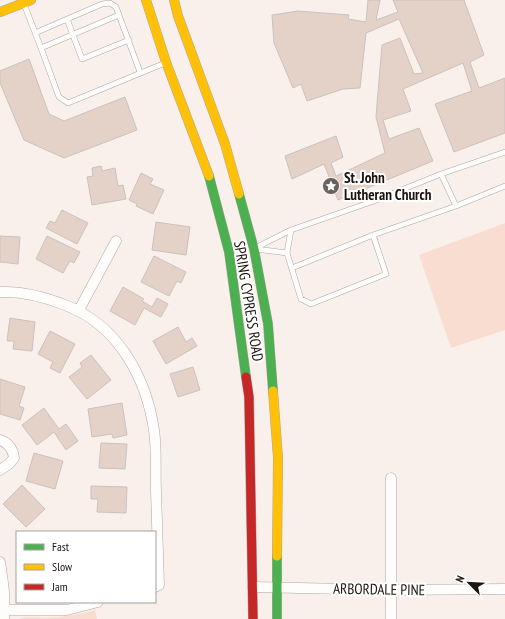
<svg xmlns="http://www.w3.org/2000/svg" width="505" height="619" viewBox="0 0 505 619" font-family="'PT Sans Narrow',sans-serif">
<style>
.green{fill:#f9ddd0}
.building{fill:#e4d2c9;stroke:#cac2be}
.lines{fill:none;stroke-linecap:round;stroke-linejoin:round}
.lane-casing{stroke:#aea6a2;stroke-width:6}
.street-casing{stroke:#aea6a2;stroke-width:11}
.fast-casing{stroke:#aea6a2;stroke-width:10}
.slow-casing{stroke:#aea6a2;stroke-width:10}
.jam-casing{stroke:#aea6a2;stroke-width:10}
.lane{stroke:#fefdfc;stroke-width:5}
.street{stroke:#fefdfc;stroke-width:10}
.fast{stroke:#4caf50;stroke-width:9}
.slow{stroke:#ffc107;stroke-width:9}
.jam{stroke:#c62828;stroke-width:9}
.labels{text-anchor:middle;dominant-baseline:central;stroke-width:4;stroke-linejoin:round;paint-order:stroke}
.poi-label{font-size:15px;font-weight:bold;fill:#1c1410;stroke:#fff;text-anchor:start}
.street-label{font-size:15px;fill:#1c1410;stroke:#fff}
</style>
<rect width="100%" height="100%" fill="#f9f0ec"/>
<path class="green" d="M505,223V330L451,348L419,255Z
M95,610L97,619H19C27,616 36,618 45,618C62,617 79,615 95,610Z"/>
<path class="building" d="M368,0H380L376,20L398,12L393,0H464L484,55L470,62L479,88L505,78V133L454,152L435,104L472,91L463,63L403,89L411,111L383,120L389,139L419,128L433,161L338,200L324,164L292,179L285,156L336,136L343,157L331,163L336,176L385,153L376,117L382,45L400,38L414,74L423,73L399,19L366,33L360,88L343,89L307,101L301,84L293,88L274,43L272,15L298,11L349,15L348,19L366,22Z
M29,59L49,114L64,121L125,97L137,130L64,158L24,140L0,83V71Z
M101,166L102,171L115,168L118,186L123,185L126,199L92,205L87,177L93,176L92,168Z
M141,173L153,179L150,184L164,190L153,214L136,206L137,204L129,200Z
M62,210L88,223L77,244L46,228L50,221L55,223Z
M156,222L190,227L186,255L152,250Z
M0,236L20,237L18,264L0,262Z
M47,236L80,252L74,263L70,261L63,273L36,259Z
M154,256L186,272L181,283L177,281L169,296L141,282Z
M123,287L144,299L142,301L152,307L157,298L168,304L161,317L144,308L135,325L110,311Z
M10,318L35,322L32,351L13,349L14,341H7Z
M178,327L186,342L192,338L197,346L166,364L153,341Z
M50,331L75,344L60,373L50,368L53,362L38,354Z
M91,355L111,380L87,399L69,377L82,367L80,363Z
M193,367L200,390L178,397L170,374Z
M0,379L25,387L19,406L24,408L20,420L0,414Z
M122,403L127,435L113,438L112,434L92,437L88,409Z
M44,408L59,429L66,424L78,441L66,450L54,432L37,445L22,425Z
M101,443L127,444L125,469L99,468Z
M34,453L63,461L55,489L26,481Z
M22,485L45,509L26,527L3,504Z
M91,486L127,487L126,513L97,512L98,499H91Z"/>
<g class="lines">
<g class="lane-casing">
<path id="lane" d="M24,4L41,48L59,97L68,103L165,63
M67,19L82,59L129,40
M35,33L102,4L110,3L116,7L140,72
M41,48L119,15
M441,174L505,152
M456,206L505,186
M291,230L287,253L301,299L311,304L386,274L373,235
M255,248L291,230L374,201L441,174L456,206L373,235L292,268
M256,249L287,253"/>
</g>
<g class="street-casing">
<path id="street" d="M0,292C22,291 45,297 65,305C118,325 146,377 154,430C157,450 155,471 156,491C157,523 158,554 159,585L155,587
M79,310L116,241
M0,440C9,443 13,449 14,458L9,464L0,470
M391,478V619
M0,562C3,581 6,600 4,619
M253,587L391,590L505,589
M5,610H67L98,602"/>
</g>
<g class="fast-casing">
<path id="fast" d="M209,176L229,252L246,377
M239,194L254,249L268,324L273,391
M277,619V556"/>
</g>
<g class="slow-casing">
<path id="slow" d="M146,0L166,62L209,176
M174,0L178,16L225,144L239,194
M0,12L31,0
M273,391L278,458L277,556"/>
</g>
<g class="jam-casing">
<path id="jam" d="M246,377L249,397L253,619"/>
</g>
<use href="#lane" class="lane"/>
<use href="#street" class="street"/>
<use href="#fast" class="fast"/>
<use href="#slow" class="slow"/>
<use href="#jam" class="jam"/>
</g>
<defs>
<g id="sight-disc" transform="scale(0.9)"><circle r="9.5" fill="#69615d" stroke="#fff"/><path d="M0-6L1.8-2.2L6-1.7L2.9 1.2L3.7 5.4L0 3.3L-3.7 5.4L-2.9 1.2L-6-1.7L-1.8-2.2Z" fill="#fff"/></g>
</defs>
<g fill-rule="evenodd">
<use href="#sight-disc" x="331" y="186"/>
</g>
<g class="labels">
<g class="poi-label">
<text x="344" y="177">St. John<tspan x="344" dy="17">Lutheran Church</tspan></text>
</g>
<g class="street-label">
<text transform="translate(249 301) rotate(81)">SPRING CYPRESS ROAD</text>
<text transform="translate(379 589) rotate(1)">ARBORDALE PINE</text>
</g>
</g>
<rect x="16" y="531" width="140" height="72" fill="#ffffff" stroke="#a4a19f"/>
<rect x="24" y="544" width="20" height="6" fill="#4caf50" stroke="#a4a19f"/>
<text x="52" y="551" font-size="12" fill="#1c1410">Fast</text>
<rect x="24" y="564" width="20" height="6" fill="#ffc107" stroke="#a4a19f"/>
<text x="52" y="571" font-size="12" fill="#1c1410">Slow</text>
<rect x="24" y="584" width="20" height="6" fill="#c62828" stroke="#a4a19f"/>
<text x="52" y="591" font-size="12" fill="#1c1410">Jam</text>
<g transform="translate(469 583) rotate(294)" stroke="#ffffff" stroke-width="3" paint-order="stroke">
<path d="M0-3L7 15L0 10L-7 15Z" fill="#1c1410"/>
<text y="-6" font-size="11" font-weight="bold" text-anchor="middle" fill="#1c1410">N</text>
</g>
</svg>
